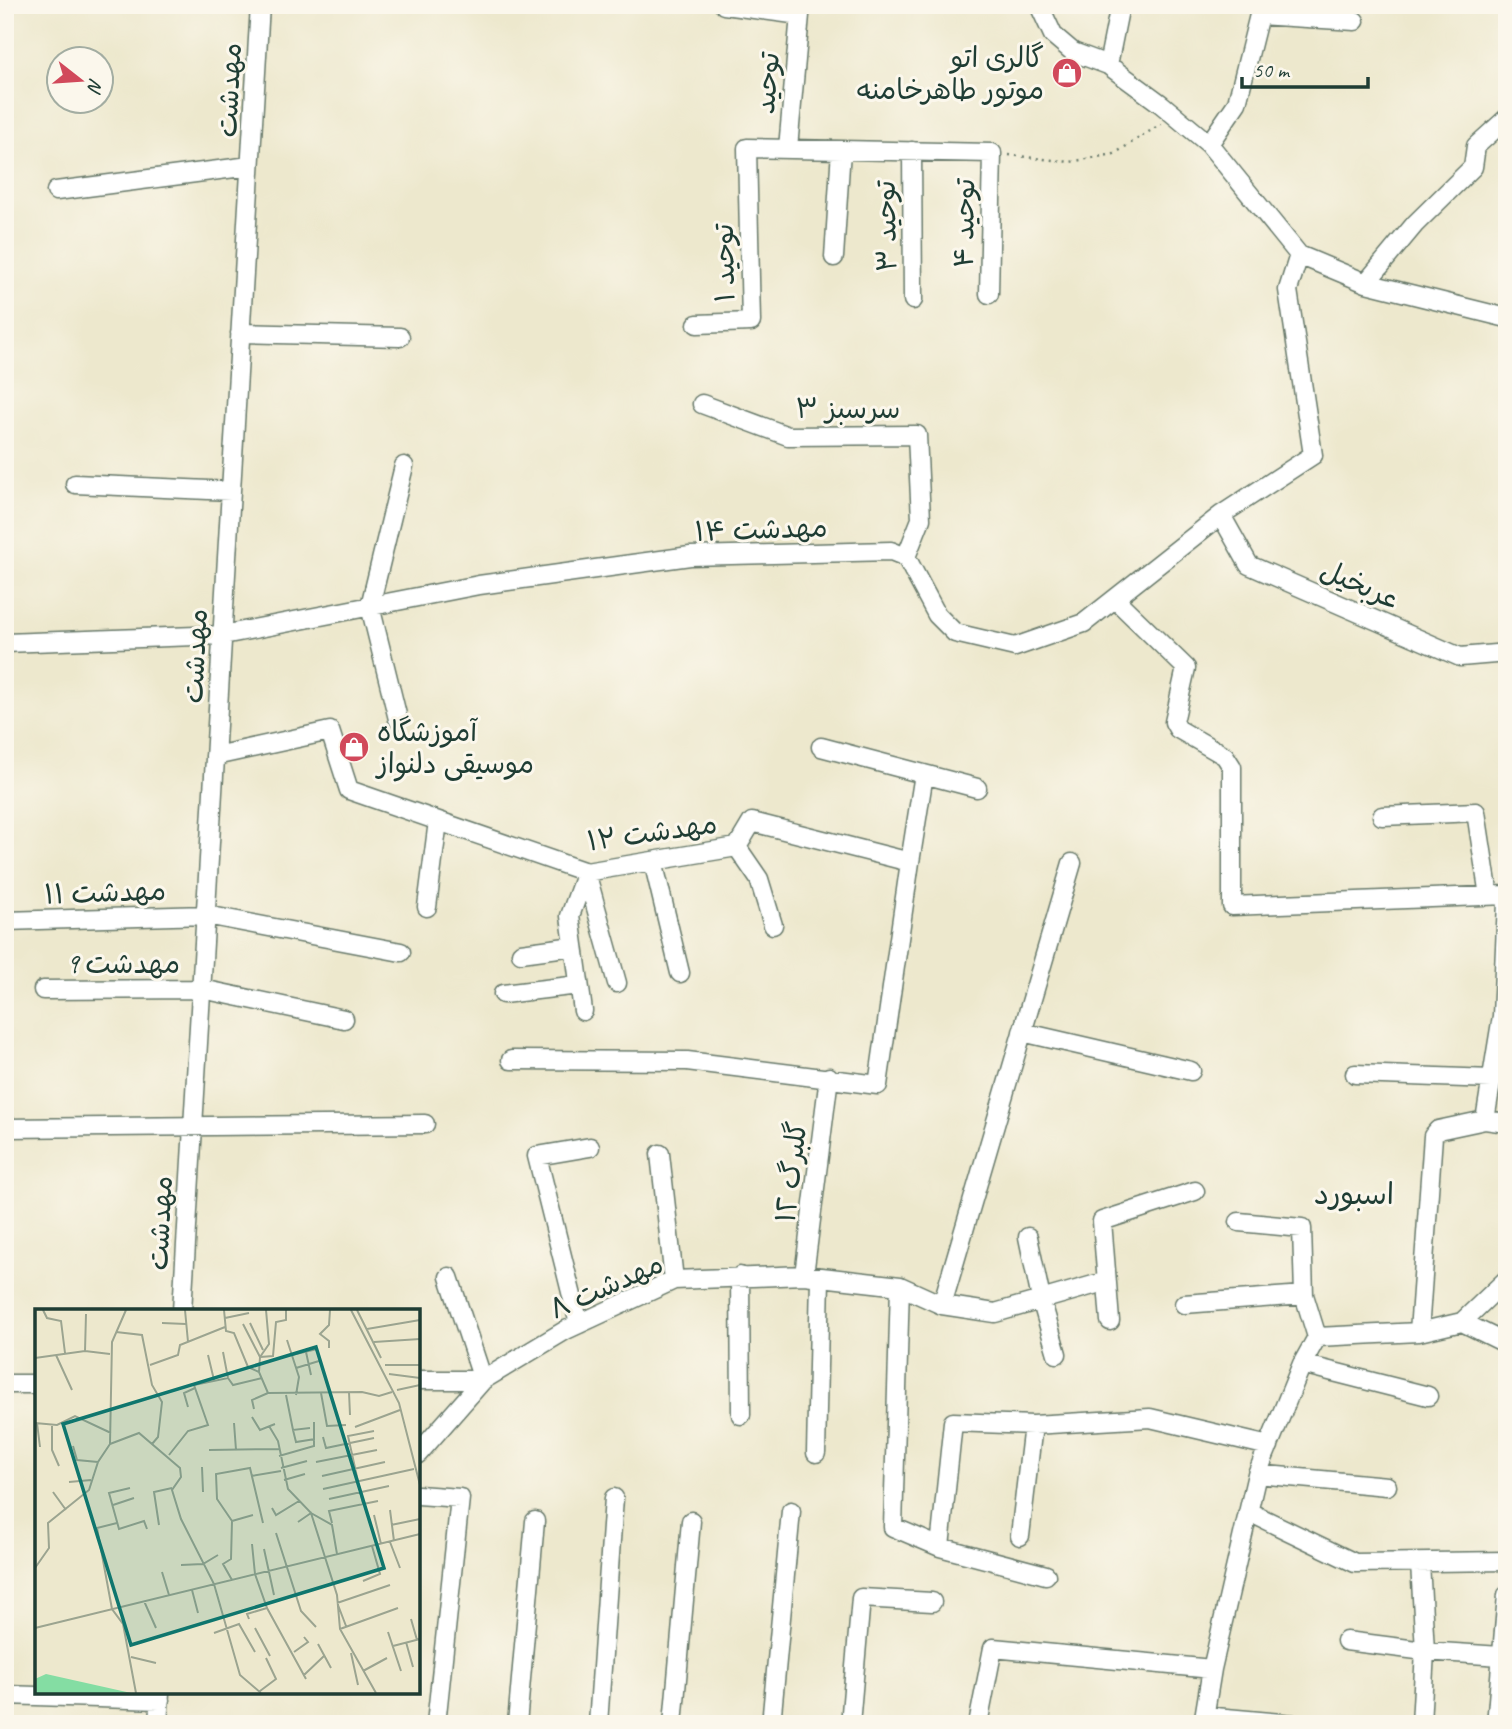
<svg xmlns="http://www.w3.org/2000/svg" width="1512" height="1729" viewBox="0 0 1512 1729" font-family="Caveat,'Playpen Sans Arabic',sans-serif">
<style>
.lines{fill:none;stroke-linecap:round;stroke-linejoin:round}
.minor-casing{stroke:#67796a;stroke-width:21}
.path{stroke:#67796a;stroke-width:2.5;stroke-dasharray:2 5;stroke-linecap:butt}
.minor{stroke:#fff;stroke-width:18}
.labels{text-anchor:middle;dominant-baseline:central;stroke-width:6;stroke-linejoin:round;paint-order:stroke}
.poi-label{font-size:28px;fill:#1f3d34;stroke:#fbf7ec;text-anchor:end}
.street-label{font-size:28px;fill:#1f3d34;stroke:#fbf7ec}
.neighbourhood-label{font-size:30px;fill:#1f3d34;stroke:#fbf7ec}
.inset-road{fill:none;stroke:#9ba490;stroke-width:2}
.view{fill:#0f766e;fill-opacity:0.15;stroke:#0f766e;stroke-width:3.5}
.inset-edge{fill:none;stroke:#1f3d34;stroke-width:3.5}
</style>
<rect width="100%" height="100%" fill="#fbf7ec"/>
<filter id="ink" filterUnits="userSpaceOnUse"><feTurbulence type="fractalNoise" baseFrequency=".0143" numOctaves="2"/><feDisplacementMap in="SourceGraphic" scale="14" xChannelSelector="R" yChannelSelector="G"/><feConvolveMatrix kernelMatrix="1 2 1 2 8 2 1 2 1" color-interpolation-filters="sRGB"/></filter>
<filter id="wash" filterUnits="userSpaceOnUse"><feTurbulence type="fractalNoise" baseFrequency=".00686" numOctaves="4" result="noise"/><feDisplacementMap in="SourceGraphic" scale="28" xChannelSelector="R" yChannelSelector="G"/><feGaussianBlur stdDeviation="1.57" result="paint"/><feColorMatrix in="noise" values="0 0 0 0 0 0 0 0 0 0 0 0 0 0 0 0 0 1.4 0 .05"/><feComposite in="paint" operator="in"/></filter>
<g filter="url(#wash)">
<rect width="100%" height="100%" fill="#ede8cd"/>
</g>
<g filter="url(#ink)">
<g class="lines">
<g class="minor-casing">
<path id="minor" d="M724,5L800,15L788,148
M1039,5L1053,35L1073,52L1108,65L1161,104L1209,144L1299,255L1366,283L1507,318
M1108,65L1120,5
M1209,144L1237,103L1259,15L1355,21
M912,151L913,300
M56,191L250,166
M834,257L841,150
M1366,283L1415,224L1473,167L1476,146L1507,118
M697,324L751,322L747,148L992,153L989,294
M240,333L400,337
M702,404L788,436L917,435L921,519L906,557
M75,484L231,491
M1221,515L1249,565L1460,657L1507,653
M1115,599L1186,668L1174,722L1178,729L1225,756L1232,767V906L1507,895
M5,643L223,635L479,585L690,556L891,551L906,557L937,615L955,633L1015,647L1084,623L1221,515L1313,455L1288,290L1299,255
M398,719L370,606L404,466
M821,747L977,788
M215,756L330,731L349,790L586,872L737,847L752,822L910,862L878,1085L687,1061L511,1060
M1382,816L1476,812L1489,896
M737,847L759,879L773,925
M653,861L680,973
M910,862L924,774
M586,872L617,983
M427,907L438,821
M5,921L206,915L401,952
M521,953L574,946
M43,990L202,989L344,1019
M503,994L579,985
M583,1011L570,916L586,872
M1022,1032L1191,1071
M1355,1074L1492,1079
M1485,1120L1507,1123
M5,1128L425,1124
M660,1154L674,1280
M1239,1222L1302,1228L1304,1295L1317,1337
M1028,1237L1041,1299L1057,1354
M804,1275L829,1077
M740,1276L741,1415
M900,1286L893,1527L940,1547L1046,1575
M1184,1304L1304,1295
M942,1305L1072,863
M182,1311L260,5
M1110,1321L1102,1221L1195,1191
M1462,1322L1507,1344
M579,1324L537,1156L590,1147
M1419,1332L1433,1136L1438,1130L1485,1120L1502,1016L1507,902
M1317,1337L1419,1332L1462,1322L1507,1279
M1302,1364L1428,1396
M418,1380H483L449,1277
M5,1384H37
M816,1453L820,1278
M418,1454L483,1380L566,1330L674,1280L804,1275L900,1286L942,1305L995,1313L1104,1282
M1257,1474L1387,1486
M418,1495L460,1498L436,1724
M1249,1512L1355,1563L1507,1561
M1020,1536L1033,1425L1150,1418L1269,1446
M940,1547L953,1422L1033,1425
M1420,1563L1425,1651L1421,1724
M1346,1641L1425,1651L1501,1656
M5,1695L160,1700
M1204,1716L1293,1724
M158,1724L160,1692
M517,1724L535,1521
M598,1724L614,1498
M673,1724L691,1521
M771,1724L791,1511
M850,1724L861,1598L932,1602
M978,1724L993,1648L1212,1669
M1203,1724L1212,1669L1257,1474L1302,1364L1317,1337
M1496,1724L1507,1595"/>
</g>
<path class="path" d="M1009,155L1070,162L1114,154L1161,124"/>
<use href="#minor" class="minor"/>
</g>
</g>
<defs>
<g id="shop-disc" transform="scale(1.575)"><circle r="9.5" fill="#d1495b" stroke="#fbf7ec"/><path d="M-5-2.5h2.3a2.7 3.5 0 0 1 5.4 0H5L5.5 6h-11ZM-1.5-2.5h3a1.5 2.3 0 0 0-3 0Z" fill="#fff"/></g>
</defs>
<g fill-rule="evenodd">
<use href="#shop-disc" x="1067" y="73"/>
<use href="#shop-disc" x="354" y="747"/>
</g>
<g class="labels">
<g class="poi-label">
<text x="1044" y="57">گالری اتو<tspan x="1044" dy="32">موتور طاهرخامنه</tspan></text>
<text x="377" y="731" text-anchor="start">آموزشگاه<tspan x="377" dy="32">موسیقی دلنواز</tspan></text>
</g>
<g class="street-label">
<text transform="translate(767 83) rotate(-85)">توحید</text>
<text transform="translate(229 90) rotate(-87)">مهدشت</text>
<text transform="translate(964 223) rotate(-89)">توحید ۴</text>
<text transform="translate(886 226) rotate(-91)">توحید ۳</text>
<text transform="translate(724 263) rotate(-91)">توحید ۱</text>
<text x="848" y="408">سرسبز ۳</text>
<text transform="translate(761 529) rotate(-2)">مهدشت ۱۴</text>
<text transform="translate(1360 584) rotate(24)">عربخیل</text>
<text transform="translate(195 656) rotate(-87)">مهدشت</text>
<text transform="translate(652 832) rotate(-8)">مهدشت ۱۲</text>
<text transform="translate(105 892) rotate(-2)">مهدشت ۱۱</text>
<text x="123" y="963">مهدشت 9</text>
<text transform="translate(791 1172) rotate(-83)">گلبرگ ١٢</text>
<text transform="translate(160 1223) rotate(-87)">مهدشت</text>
<text transform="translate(606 1286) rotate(-24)">مهدشت ۸</text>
</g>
<g class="neighbourhood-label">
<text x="1354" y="1194">اسبورد</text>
</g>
</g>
<g transform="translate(35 1309)">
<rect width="385" height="385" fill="#ede8cd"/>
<path d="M11,365L96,384H0V370Z" fill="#84dda3"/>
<path class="inset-road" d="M8,1L12,9L26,12L30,44M150,1L153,33M189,1L191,22L199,24L213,58L224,63L233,84M316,1L364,94L385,176M322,1L346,49M190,9L214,4M127,14L151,15M215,14L228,41M208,15L225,48L224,63M332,20L385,11M81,23L107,26L117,76L127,93L123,128L117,135M252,31L264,68L261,86M339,33L385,30M294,39V32L285,25L294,16L295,1M50,42L51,5M188,43L193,69M271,43L276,66M21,46L37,81M173,46L179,71M257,46L282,40M225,48L238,47L241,13L251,11V1M225,48L234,35L231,1M0,49L50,42L75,45M115,56L143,46L145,36L190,18M350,56H385M261,59L284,52M354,65L385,69M362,81L385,76M314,83L315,106M233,84L327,83L344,87L357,83M286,84L292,117L311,116M251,86L258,121L275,119M153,98L149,84L160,79M219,100L217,91L233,84M217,108L225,121L240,115M0,114L22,116L40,107L76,124M2,114L5,138M199,114L201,141M17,117V141L24,157M234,117L243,132L253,180L276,204L297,216L302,245M320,118L365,101M258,121L261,133L280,130M288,128L291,139L339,129M75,135L104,124L145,159L146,168L137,181L146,210L179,275L205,366L226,384M38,137L42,151L63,153M174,141L245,140M134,146L153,122L173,116L159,76L193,69L198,76L227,69M244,147L279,137V113M281,153L342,141M167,158L168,183M246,159L272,152M216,167L246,162M287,167L350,153M249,171L270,165M34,173L56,171M95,179L74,184L84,220L109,212L112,220M288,180L379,160M18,183L31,201M294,190L354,177M328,195L313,127L339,122M78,196L99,189M237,199L241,206L264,192M355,201L359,232M339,206L346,235M197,212L218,206M263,213L276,204L302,286L305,320L341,384M82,214L62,219L77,300L88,315L101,384M297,214L294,202L343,192M124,216L119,183L137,179M356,216L385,210M241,224L266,302L281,318M355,233L365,259M217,235L220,265L232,299L271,370M229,240L239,286M146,256L168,255L183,246M0,259L14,239L13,214L54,181L63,153L75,135L77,33L91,1M127,263L134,286M197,271L188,255L196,250L197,212L182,190L181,165L215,159L228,214M328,272L345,265L337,237M157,281L163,304M109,292L121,319M302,294L355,276M303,296L311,317M214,310L212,305L232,299M376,310L382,331M0,319L385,225M220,319L235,347M305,320L363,299M353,323L366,362M179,324L204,315L220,343M371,333L378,358M283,335L296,359M358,337L385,330M259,343L273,333L269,328M316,344L323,376M96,348L121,354M328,362L352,349M269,366L289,347M225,382L241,370L231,349"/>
<path class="view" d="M281,38L349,259L96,336L28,115Z"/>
<rect width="385" height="385" class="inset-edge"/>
</g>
<rect width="1512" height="1729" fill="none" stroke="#fbf7ec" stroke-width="28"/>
<g transform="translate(80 80) rotate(107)"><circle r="33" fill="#fbf7ec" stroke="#a3ada2" stroke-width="2"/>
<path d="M0-5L12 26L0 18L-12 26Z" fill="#d1495b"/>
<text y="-10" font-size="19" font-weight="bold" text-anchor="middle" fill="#1f3d34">N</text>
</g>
<path d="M1242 77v10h126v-10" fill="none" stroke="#1f3d34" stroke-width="3.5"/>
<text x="1253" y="77" font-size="21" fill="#1f3d34" stroke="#fbf7ec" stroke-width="5" paint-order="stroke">50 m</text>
</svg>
